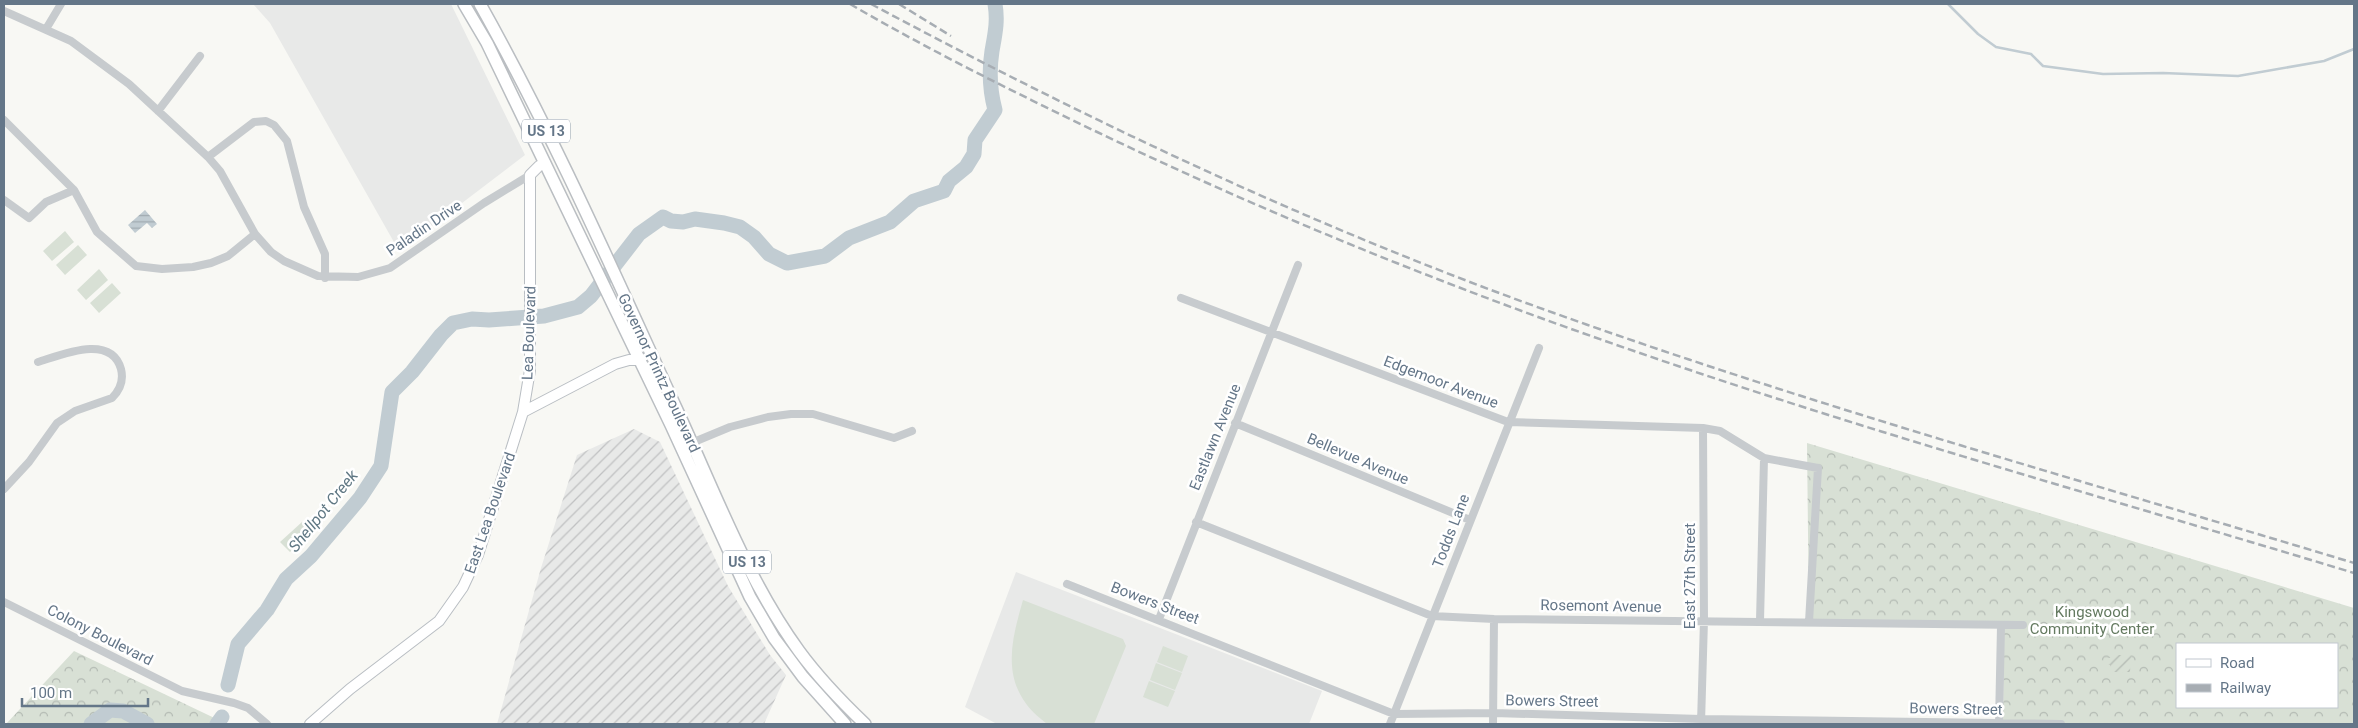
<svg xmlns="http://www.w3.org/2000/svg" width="2358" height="728" viewBox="0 0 2358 728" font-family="Roboto,sans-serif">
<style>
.built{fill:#e8e9e8}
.industrial{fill:url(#industrial-furrows)}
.grass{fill:#d8e0d5}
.forest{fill:url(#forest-crowns);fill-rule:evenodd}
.garden{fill:url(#garden-furrows)}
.water{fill:url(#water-rules)}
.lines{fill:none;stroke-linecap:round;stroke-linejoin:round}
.stream{stroke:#c1ccd2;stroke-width:2.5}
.river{stroke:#c1ccd2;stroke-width:15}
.secondary-casing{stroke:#b9bec3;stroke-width:12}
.primary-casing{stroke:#babec2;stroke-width:14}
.street{stroke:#c7cbce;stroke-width:8}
.secondary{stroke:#fff;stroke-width:10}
.primary{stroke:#fff;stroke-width:11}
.rail{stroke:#a7adb3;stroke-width:2.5;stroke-dasharray:8 4;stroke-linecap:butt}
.labels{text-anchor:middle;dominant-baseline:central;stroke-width:5;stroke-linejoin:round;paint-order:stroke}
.shield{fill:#fff;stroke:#929fac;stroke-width:1}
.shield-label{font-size:14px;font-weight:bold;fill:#647688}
.street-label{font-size:15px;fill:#647688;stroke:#fff}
.park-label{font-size:15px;fill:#647a60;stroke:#fff}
.water-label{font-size:16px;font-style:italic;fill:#607884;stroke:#fff}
</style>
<defs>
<pattern id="industrial-furrows" width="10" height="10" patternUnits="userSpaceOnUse" patternTransform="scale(1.25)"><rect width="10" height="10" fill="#e8e9e8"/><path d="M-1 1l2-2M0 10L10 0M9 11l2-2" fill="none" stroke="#c0c1c2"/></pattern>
<pattern id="forest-crowns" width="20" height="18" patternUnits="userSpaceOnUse" patternTransform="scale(1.25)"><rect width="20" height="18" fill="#d8e0d5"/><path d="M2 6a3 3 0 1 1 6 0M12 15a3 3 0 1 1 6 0" fill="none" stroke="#b3bab3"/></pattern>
<pattern id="garden-furrows" width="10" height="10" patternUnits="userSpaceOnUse" patternTransform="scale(1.25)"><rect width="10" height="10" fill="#d8e0d5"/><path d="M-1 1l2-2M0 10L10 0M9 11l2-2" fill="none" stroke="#b3bab3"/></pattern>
<pattern id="water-rules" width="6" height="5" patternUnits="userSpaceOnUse" patternTransform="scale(1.25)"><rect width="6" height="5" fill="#c1ccd2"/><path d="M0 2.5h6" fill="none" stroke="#a0aab0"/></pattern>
</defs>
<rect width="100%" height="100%" fill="#f8f8f4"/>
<path class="built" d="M253,4H451L525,155L399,251L270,23Z
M1016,572L1322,691L1309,724H997L965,707Z"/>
<path class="industrial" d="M634,429L660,442L728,586L770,655L786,675L764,724H497L541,568L577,455Z"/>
<path class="grass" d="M65,231L74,242L52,261L43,251Z
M78,245L87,255L65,275L56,265Z
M99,269L108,280L86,300L77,290Z
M112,283L121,293L99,313L90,303Z
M302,522L311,532L290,552L280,542Z
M1023,600L1123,639L1126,646L1094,724H1047C1040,718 1032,712 1027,705C1002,673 1013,635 1023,600Z
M1163,646L1188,656L1182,672L1157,662Z
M1156,663L1182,673L1175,690L1150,680Z
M1149,681L1175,691L1168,707L1143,697Z"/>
<path class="forest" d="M1807,443L2354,608V724L2003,723L2004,626L1809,622ZM2177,644H2337V707H2177Z
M74,651L227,724H6Z"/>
<path class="garden" d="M2111,655H2131L2130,672H2110V665H2107V658H2111Z"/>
<path class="water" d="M145,210L157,224L152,228L147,223L135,233L128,225Z"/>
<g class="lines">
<path class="stream" d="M1948,4L1978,34L1996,47L2031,54L2043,66L2103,74L2163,73L2238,76L2324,61L2354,49"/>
<path class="river" d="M228,685L238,644L267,610L286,579L311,556L360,498L381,466L392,392L412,372L441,335L453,323L472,319L489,320L544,316L578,307L591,296L639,234L663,217L671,221L683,222L695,219L724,223L740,227L754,237L769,254L787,263L825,256L849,238L890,222L914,201L944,191L949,181L966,167L974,154L975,140L995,110C990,91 989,70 992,51C995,34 998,21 995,4
M91,724L110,710L123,711L147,724
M217,724L222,717"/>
<g class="secondary-casing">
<path id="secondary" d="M523,412L615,364L629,360H640
M310,724L350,689L439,621L463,587L478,555L523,412L530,370V175L539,166L545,163"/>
</g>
<g class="primary-casing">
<path id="primary" d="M464,4L487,43L671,425L750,597L774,638L803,677L845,724
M480,4C553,134 614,273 676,408C714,490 746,578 799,651C818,677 842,702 865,724"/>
</g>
<path class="street" d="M4,11L71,41L129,84L208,157L220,171L255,234L271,252L284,261L318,276L358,277L390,268L484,203L530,175
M46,29L61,4
M158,111L200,56
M4,120L74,190L97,232L136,266L162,269L193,267L211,263L228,256L255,234
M208,157L254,122L266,121L274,125L287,141L304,207L325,254V278
M4,200L29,218L46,202L74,190
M1181,298L1508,422L1703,428L1720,431L1764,458L1818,468L1809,622
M1235,423L1470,520
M689,444L730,427L768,417L791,414H813L894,438L912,431
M4,489L29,462L57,423L75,411L112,398C120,390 124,381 121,369C111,333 61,355 38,362
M1196,522L1432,616L1494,619L2023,625
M1067,584L1394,714L1494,713L1701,719L2061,724
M4,602L182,691L234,703L248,708L267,724
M1159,619L1298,265
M1760,621L1764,458
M1701,723L1704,620L1703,428
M1999,723L2001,626
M1390,724L1539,348
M1493,724L1494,619"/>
<use href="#secondary" class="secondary"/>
<use href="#primary" class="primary"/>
<path class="rail" d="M850,4C929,50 1012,91 1095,131C1270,215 1451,288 1634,351C1871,433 2114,500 2354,573
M871,4C1092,122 1318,229 1554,313C1817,407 2087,482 2354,563
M899,4L951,36"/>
</g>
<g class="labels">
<g class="shield">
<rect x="522" y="119.5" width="48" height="23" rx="4"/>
<rect x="723" y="550.5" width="48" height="23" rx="4"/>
</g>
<g class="shield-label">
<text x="546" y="131">US 13</text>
<text x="747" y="562">US 13</text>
</g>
<g class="street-label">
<text transform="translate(424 228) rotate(-34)">Paladin Drive</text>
<text transform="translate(529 333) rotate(-88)">Lea Boulevard</text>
<text transform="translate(659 373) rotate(65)">Governor Printz Boulevard</text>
<text transform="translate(1441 382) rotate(21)">Edgemoor Avenue</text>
<text transform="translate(1215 437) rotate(-68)">Eastlawn Avenue</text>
<text transform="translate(1358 459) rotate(23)">Bellevue Avenue</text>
<text transform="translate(490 513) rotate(-71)">East Lea Boulevard</text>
<text transform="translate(1451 531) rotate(-69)">Todds Lane</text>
<text transform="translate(1690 576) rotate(-90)">East 27th Street</text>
<text transform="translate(1155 603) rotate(21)">Bowers Street</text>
<text transform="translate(1601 606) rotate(1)">Rosemont Avenue</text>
<text transform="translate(100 635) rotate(27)">Colony Boulevard</text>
<text transform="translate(1552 701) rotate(1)">Bowers Street</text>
<text transform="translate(1956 709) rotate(1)">Bowers Street</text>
</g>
<g class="park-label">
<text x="2092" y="612">Kingswood<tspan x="2092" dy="17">Community Center</tspan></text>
</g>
<g class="water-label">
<text transform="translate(323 511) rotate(-51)">Shellpot Creek</text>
</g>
</g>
<rect width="2358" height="728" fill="none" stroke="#647688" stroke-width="10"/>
<rect x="2176" y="643" width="162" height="65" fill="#ffffff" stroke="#c1c8cf"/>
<rect x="2186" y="659" width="25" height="8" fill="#ffffff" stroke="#c1c8cf"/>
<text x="2220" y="668" font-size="15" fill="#647688">Road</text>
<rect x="2186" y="684" width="25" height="8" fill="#a7adb3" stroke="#c1c8cf"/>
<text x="2220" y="693" font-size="15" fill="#647688">Railway</text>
<path d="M22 698v8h126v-8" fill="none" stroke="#647688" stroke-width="2.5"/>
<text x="30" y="698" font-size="15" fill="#647688" stroke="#ffffff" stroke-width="4" paint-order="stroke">100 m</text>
</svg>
